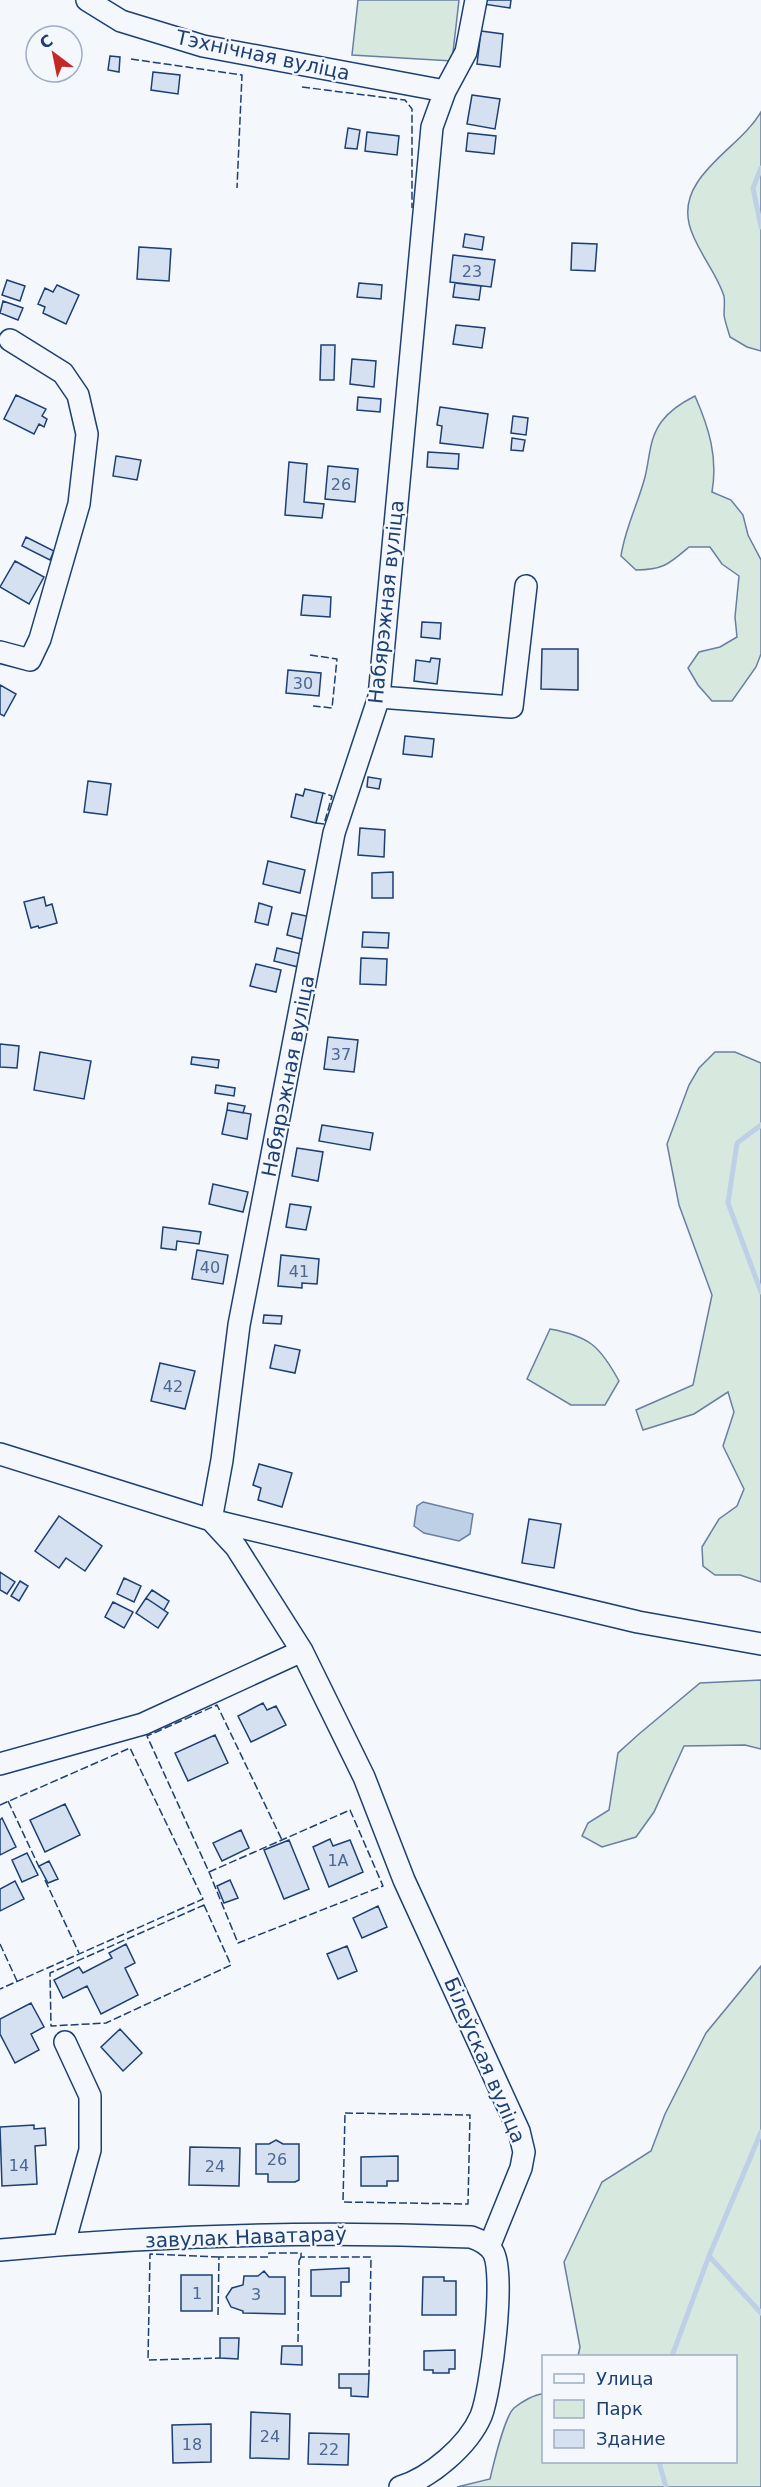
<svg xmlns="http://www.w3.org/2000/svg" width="761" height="2487" viewBox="0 0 761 2487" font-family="'DejaVu Sans',sans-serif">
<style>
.green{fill:#d7e8df;stroke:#687fa3;stroke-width:1.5}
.water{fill:#bed0e5;stroke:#687fa3;stroke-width:1.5}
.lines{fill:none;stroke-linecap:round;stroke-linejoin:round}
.stream{stroke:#bed0e5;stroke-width:5}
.building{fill:#d5e0f0;stroke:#1d3f73;stroke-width:1.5}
.minor-casing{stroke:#1d3f73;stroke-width:24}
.minor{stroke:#f4f7fb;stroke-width:21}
.fence{stroke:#1d3f73;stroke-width:1.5;stroke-dasharray:8 3;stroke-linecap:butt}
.labels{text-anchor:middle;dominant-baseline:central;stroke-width:4.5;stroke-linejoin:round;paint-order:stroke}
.number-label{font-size:16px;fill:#4b6792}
.street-label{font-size:20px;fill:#1d3f73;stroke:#f4f7fb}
</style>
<rect width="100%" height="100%" fill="#f4f7fb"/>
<path class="green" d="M358,0H459L452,61L352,55Z
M761,112V351L747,347L730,337C728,330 725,322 724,315C724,309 725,302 724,296C712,258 669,226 697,183C714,156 745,139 761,112Z
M695,396C709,428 718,457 712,492L731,500L743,515L748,535L761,560V654L756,667L732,701H712L698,685L688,668L699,652L720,647L737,637L735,617L739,576L722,564L710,547H689C669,564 663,570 636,570L621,556C625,528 638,504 645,477C650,457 649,438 662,421C671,409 683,402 695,396Z
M715,1052H735L761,1063V1582L740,1575H715L703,1566L702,1547L719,1519L737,1506L744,1489L723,1446L734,1412L728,1392L694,1414L643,1430L636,1410L693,1385L712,1295L679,1205L667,1144L689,1085L699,1068Z
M550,1329C589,1336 600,1346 619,1381L605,1405H571L527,1379Z
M761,1680V1749L745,1745L684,1746L654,1812L636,1837L602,1847L582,1836L588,1823L609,1810L618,1753L639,1734L700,1683Z
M761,1966V2487H457L490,2479C493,2466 505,2416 514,2408C521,2402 535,2394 543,2394L544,2462H736V2356H578L580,2347L564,2262L602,2182L651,2151L665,2114L706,2033Z"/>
<path class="water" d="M423,1502L473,1514L470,1534L459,1541L424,1533L414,1526L417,1506Z"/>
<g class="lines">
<path class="stream" d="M761,168L753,188L761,227
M761,1125L737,1143L728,1203L761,1292
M761,2132L709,2256L761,2313
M672,2356L709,2256
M659,2462L666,2487"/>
</g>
<path class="building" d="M484,0H511L510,8L483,4Z
M481,31L503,34L500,67L477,64Z
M110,56L120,57L119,72L108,70Z
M153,72L180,75L178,94L151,90Z
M472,95L500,99L495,129L467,124Z
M348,128L360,130L357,149L345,148Z
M367,132L399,136L397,155L365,151Z
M468,133L496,136L494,154L466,151Z
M465,234L484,237L482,250L463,247Z
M572,243L597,244L595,271L571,270Z
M139,247L171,249L169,281L137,279Z
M453,255L495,260L491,287L450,282Z
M7,280L25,286L20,301L2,295Z
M359,283L382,285L381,299L357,297Z
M455,283L481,286L479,300L453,297Z
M57,285L79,295L66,324L43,313L45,307L38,304L45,288L53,292Z
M3,301L23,308L18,320L0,313Z
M456,325L485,328L482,348L453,344Z
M321,345H335L334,380H320Z
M352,359L376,361L374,387L350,384Z
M16,395L46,409L42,416L47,419L44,427L39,424L34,434L4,419Z
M358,397L381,399L380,412L357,410Z
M440,407L488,414L483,448L440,443L442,426L437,425Z
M513,416L528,418L526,435L511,433Z
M512,438L525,440L523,451L511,450Z
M428,452L459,454L458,469L427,467Z
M116,456L141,460L137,480L113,476Z
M289,462L307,464L304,502L324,504L322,518L285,515Z
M328,466L358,469L355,502L325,499Z
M26,537L54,551L50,560L22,546Z
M15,561L44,577L29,604L0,587Z
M303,595L331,597L330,617L301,615Z
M422,622L441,623L440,639L421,637Z
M542,649H578V690L541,689Z
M431,658L440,659L437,684L414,681L416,660L430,662Z
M288,670L321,673L319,696L286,693Z
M0,685L16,694L4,716L0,714Z
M405,736L434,739L432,757L403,754Z
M368,777L381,779L379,789L367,787Z
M88,781L111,784L107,815L84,812Z
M305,789L323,793L316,823L291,817L296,794L303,796Z
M360,828L385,830L384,857L358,855Z
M268,861L305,870L300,893L263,884Z
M393,872V898H372V873Z
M44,897L46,906L52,904L57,923L39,928L38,926L31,928L24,902Z
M259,903L272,907L268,925L255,922Z
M292,913L311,917L306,940L287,935Z
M363,932L389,933L388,948L362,947Z
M277,948L301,954L298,967L274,961Z
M361,958L387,959L386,985L360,984Z
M256,964L281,970L276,992L250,986Z
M328,1037L358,1040L354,1072L324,1069Z
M0,1044L19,1046L17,1068L0,1067Z
M40,1052L91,1061L84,1099L34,1090Z
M192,1057L219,1060L218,1068L191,1064Z
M216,1085L235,1088L234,1096L215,1093Z
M228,1103L245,1106L243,1113L227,1110Z
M227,1110L251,1114L247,1139L222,1134Z
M322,1125L373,1133L370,1150L319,1141Z
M297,1148L323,1152L318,1181L292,1176Z
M213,1184L248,1192L243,1212L209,1204Z
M290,1204L311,1207L306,1230L286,1227Z
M163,1227L201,1232L199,1244L177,1241L176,1250L161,1248Z
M197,1250L228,1255L223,1284L192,1279Z
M281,1255L319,1259L317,1284L302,1283V1288L278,1286Z
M264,1315L282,1316L281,1324L263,1323Z
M275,1345L300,1350L295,1373L270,1368Z
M160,1363L195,1371L185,1409L151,1401Z
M259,1464L292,1473L282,1507L258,1500L261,1488L253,1485Z
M59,1516L102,1546L85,1571L66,1558L59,1568L35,1551Z
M529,1519L561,1524L554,1568L522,1563Z
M0,1572L15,1582L7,1594L0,1590Z
M124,1578L141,1586L134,1602L117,1594Z
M20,1581L28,1586L19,1601L11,1596Z
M152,1590L169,1601L164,1610L146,1598Z
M146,1598L168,1613L158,1628L136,1613Z
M113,1602L133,1612L124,1628L105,1617Z
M263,1703L267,1710L276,1706L286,1725L251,1742L238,1716Z
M215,1735L228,1763L188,1781L175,1753Z
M65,1804L80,1835L45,1852L30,1820Z
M2,1818L16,1847L0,1855V1820Z
M241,1830L249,1848L222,1861L213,1843Z
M330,1839L333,1846L350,1840L363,1872L329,1887L313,1847Z
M289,1840L309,1889L284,1899L264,1850Z
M27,1853L38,1875L22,1882L12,1860Z
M49,1861L58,1879L48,1883L39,1866Z
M230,1880L238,1898L224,1903L217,1886Z
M15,1881L24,1899L0,1911V1889Z
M378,1906L387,1927L362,1938L353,1918Z
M126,1944L135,1963L125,1968L138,1995L101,2014L87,1986L63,1998L54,1980L79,1967L83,1973L112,1958L109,1953Z
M347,1946L357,1971L338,1979L327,1954Z
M31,2003L44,2027L31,2034L39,2050L15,2063L0,2034V2019Z
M120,2029L142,2053L123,2071L101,2047Z
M34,2125V2129L45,2128L46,2145L35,2146L37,2184L2,2186L0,2127Z
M276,2140L283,2144H299V2180L295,2182H268V2174H256V2144H269Z
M190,2147L240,2148L239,2186L189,2185Z
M398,2156V2181H387V2186H361V2157Z
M349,2268V2282H341V2296H311V2270Z
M264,2271L269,2277H285V2314L243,2313V2311L231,2307L226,2297L232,2288L243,2285L244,2276H258Z
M181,2275H212V2311H181Z
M423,2277H444V2281H456V2315H422Z
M220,2338H239L238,2359L220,2358Z
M282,2346H302V2365L281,2364Z
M455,2350V2369H449V2373H433V2370H424V2351Z
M339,2374H369L368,2397L351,2396V2388H339Z
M251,2412L290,2414L289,2459L250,2458Z
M211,2424V2462L173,2463L172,2425Z
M309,2433L349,2434L348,2465L308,2464Z"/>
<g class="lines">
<g class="minor-casing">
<path id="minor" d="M87,0L121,21L203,46L445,91
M0,652L30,660L40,639L79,504L87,434L78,395L63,373L10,340
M379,697L512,707L526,586
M0,1454L211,1520L638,1622L761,1644
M211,1520L222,1460L239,1325L334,833L379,697L432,127L445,91L466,52L476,0
M211,1520L236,1547L302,1651L364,1777L404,1880L519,2131L524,2152L521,2168L489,2247
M0,1764L143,1724L302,1651
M64,2244L90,2150V2096L65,2042
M0,2250C157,2235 314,2231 471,2237C480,2240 488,2244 493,2252C506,2274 491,2391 481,2416C468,2446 430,2478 400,2487"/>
</g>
<use href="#minor" class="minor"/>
<path class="fence" d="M131,59L242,75L237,188
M302,87L405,100L412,109V208
M310,655L337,659L332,708L313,706
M316,823L324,824L332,796L323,793
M8,1801L40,1869
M0,1805L130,1748L203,1899L0,1989
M209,1872L350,1810L383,1886L238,1943L209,1872L147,1736L217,1705L282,1840
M45,1880L79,1953
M204,1905L231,1965L106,2023L51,2026L50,1973Z
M0,1944L17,1981
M345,2113L470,2115L468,2204L343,2202Z
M219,2257L150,2254L148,2360L220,2358
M218,2315L219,2257H268L269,2253H301V2257H371L369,2374
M298,2342L299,2261L301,2257"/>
</g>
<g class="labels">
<g class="number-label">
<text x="472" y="271">23</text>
<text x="341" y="484">26</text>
<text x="303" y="683">30</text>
<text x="341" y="1054">37</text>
<text x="210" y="1267">40</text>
<text x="299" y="1271">41</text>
<text x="173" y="1386">42</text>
<text x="338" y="1860">1А</text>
<text x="277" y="2159">26</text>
<text x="19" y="2165">14</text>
<text x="215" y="2166">24</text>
<text x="197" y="2293">1</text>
<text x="256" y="2294">3</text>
<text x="270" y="2436">24</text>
<text x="192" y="2444">18</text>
<text x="329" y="2449">22</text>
</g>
<g class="street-label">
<text transform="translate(263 55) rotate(12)">Тэхнічная вуліца</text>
<text transform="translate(386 602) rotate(-84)">Набярэжная вуліца</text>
<text transform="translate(288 1076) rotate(-79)">Набярэжная вуліца</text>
<text transform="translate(485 2060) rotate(67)">Білеўская вуліца</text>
<text transform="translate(246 2237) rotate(-2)">завулак Наватараў</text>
</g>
</g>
<rect x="542" y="2355" width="195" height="108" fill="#f4f7fb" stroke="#9eadc5" stroke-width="1.5"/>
<rect x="554" y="2374" width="30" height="9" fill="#f4f7fb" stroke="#9eadc5" stroke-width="1.5"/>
<text x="596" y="2385" font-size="18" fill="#1d3f73">Улица</text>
<rect x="554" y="2400" width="30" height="18" fill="#d7e8df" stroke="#9eadc5" stroke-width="1.5"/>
<text x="596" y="2415" font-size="18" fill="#1d3f73">Парк</text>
<rect x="554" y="2430" width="30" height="18" fill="#d5e0f0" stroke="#9eadc5" stroke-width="1.5"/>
<text x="596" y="2445" font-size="18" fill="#1d3f73">Здание</text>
<g transform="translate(54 54) rotate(328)"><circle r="28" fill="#f4f7fb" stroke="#9eadc5" stroke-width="1.5"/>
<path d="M0-4.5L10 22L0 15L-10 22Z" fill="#c62828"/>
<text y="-9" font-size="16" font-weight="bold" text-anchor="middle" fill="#1d3f73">С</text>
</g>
</svg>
